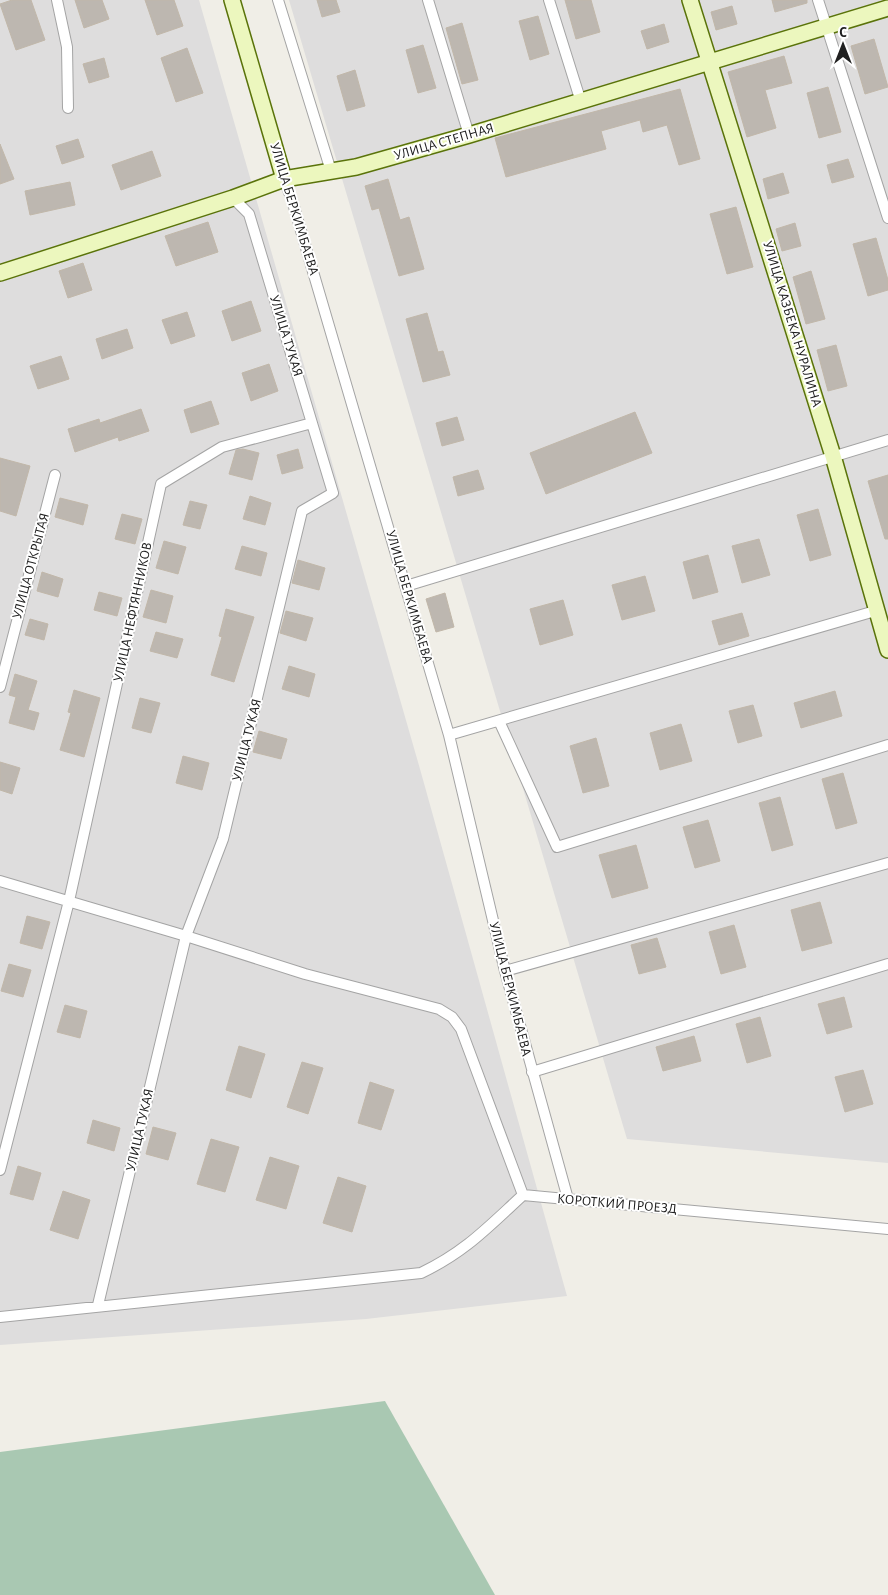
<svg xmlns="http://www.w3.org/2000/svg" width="888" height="1595" viewBox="0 0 888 1595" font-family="'Alegreya Sans',sans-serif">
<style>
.residential{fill:#dedddd}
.cemetery{fill:#a9c8b2}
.building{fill:#bdb7b0;stroke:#c1b7a9}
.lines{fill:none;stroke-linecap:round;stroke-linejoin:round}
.street-casing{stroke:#a4a4a4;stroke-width:12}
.secondary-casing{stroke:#5a730a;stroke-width:18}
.street{stroke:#fff;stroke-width:10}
.secondary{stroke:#ecf7be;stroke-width:15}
.labels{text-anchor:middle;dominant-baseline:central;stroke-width:4;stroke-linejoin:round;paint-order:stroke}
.street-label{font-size:14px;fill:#202020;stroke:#fff}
</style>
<rect width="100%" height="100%" fill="#f0eee7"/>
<path class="residential" d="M0,0H199L420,769L567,1296L366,1319L0,1345Z
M289,0H888V1163L627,1139Z"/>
<path class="cemetery" d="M385,1401L495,1595H0V1452Z"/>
<path class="building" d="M12,0H31L45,40L16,50L0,4Z
M75,0H102L109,19L84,28Z
M145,0H174L183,26L157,35Z
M317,0H336L340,12L322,17Z
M565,0H591L600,32L576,39Z
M772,0H807V3L775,12Z
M732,6L737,24L716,30L711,12Z
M538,16L549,54L530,60L519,21Z
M462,23L478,80L462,84L446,28Z
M664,24L669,42L647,49L641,31Z
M874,39L888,87L865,94L851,46Z
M423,45L436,88L418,93L406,50Z
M187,48L203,93L176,102L161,58Z
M784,56L792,83L765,90L776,128L747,137L728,72Z
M104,58L109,77L89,83L83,64Z
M355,70L365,106L347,111L337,76Z
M828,87L841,132L819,138L807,93Z
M680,89L700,159L679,165L667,125L643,132L640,120L601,131L606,149L506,177L495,138Z
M78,139L84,157L62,164L56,146Z
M0,144L14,179L0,184Z
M152,151L161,176L121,190L112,165Z
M848,159L854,177L832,183L827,165Z
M783,173L789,193L768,199L763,179Z
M388,179L400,220L409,217L424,269L399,276L379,208L372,210L365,186Z
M70,182L75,205L30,215L25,191Z
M736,207L753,267L727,274L710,214Z
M208,222L218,252L176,266L165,236Z
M795,223L801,246L782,251L776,229Z
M876,238L888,280V290L868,296L853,244Z
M83,263L92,290L68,298L59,271Z
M811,271L825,319L806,324L793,277Z
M251,301L261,331L232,341L222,311Z
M187,312L195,336L171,344L162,320Z
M427,313L438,352L443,351L450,375L423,382L406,319Z
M127,329L133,348L102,359L96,339Z
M836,345L847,386L828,391L817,350Z
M61,356L69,379L38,389L30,366Z
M269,364L278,391L251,401L242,373Z
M211,401L219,424L191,433L184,410Z
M141,409L149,431L119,441L118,437L75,452L68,429L99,419L100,423Z
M635,412L652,453L546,494L530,453Z
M457,417L464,440L442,446L436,423Z
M243,449L259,453L252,480L229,474L236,450Z
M298,449L303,468L282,474L277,455Z
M0,458L30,466L16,516L0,511Z
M478,470L484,489L458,496L453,477Z
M888,475V539H885L868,481Z
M250,496L271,503L265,525L243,519Z
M60,498L88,505L83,525L55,517Z
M190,501L207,505L200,529L183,525Z
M818,509L831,555L810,561L797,515Z
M122,514L142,519L135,544L115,539Z
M759,539L770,575L742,583L732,546Z
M164,541L186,547L178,574L156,568Z
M242,546L267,553L261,576L235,569Z
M708,555L718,592L693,599L683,562Z
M298,560L325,568L319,590L292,583Z
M42,572L63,579L58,597L37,591Z
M645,576L655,611L622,620L612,585Z
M151,590L173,596L166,623L143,617Z
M99,592L122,598L117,616L94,610Z
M445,593L454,627L436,632L426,599Z
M563,600L573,635L540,645L530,609Z
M226,609L254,617L234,682L211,675L222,637L219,636Z
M286,611L313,618L306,641L280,633Z
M742,613L749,636L719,645L712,621Z
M30,619L48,624L44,640L25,635Z
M156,632L183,639L177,658L150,651Z
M289,666L315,674L309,697L282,689Z
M15,674L37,681L28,710L39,713L34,730L9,723L16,697L9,695Z
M74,690L100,698L84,757L60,750L71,713L68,712Z
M835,691L842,716L801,728L794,703Z
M140,698L160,703L151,733L132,728Z
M753,705L762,736L738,743L729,711Z
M681,724L692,761L660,770L650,733Z
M259,731L287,739L281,759L253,752Z
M596,738L609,786L583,793L570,746Z
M183,756L209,763L202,790L176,783Z
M0,762L20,768L12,794L0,790Z
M843,773L857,823L836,829L822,779Z
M780,797L793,845L772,851L759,803Z
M708,820L720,861L695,868L683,827Z
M636,845L648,888L612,898L599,855Z
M820,902L832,943L802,951L791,910Z
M27,916L50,922L42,949L20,943Z
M734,925L746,967L721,974L709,932Z
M657,938L666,967L639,974L631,945Z
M9,964L31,970L23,997L1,991Z
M844,997L852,1027L827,1034L818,1004Z
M65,1005L87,1011L80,1038L57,1032Z
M760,1017L771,1056L747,1063L736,1024Z
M694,1036L701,1061L663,1071L656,1047Z
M239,1046L265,1054L251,1098L226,1090Z
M302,1062L323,1068L308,1114L287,1107Z
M863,1070L873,1104L845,1112L835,1077Z
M370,1082L394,1090L381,1130L358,1123Z
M93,1120L120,1128L114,1151L87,1143Z
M153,1127L176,1133L168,1160L146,1154Z
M211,1139L239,1147L225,1192L197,1184Z
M270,1157L299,1166L286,1209L256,1200Z
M18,1166L41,1173L33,1200L10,1194Z
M338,1177L366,1186L352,1232L323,1223Z
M63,1191L90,1200L78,1239L50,1230Z"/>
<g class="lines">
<g class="street-casing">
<path id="street" d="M57,0L67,47L68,108
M278,0L331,171
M428,0L469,135
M549,0L581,102
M818,0L888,218
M284,179L292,200L449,735L505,971L568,1199
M406,586L888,440
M0,687L55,475
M499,721L557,847L888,745
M449,735L875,611
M0,881L186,936L305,974L439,1009L452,1017L461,1029L523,1195L888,1229
M505,971L888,863
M532,1072L888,964
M0,1170L69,901L161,484L222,447L312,423
M98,1305L186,936L223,839L302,511L333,493L249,214L233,198
M0,1317L421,1273C465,1252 487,1228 523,1195"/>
</g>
<g class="secondary-casing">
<path id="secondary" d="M232,0L284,179
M690,0L833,456L888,650
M0,273L233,198L284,179L356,167L469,135L888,8"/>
</g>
<use href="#street" class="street"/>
<use href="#secondary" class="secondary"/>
</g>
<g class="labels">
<g class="street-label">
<text transform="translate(444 142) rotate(-16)">УЛИЦА СТЕПНАЯ</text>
<text transform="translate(294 209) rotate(73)">УЛИЦА БЕРКИМБАЕВА</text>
<text transform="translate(792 324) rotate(73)">УЛИЦА КАЗБЕКА НУРАЛИНА</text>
<text transform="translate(286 336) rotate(73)">УЛИЦА ТУКАЯ</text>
<text transform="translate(31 566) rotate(-75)">УЛИЦА ОТКРЫТАЯ</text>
<text transform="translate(409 597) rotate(74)">УЛИЦА БЕРКИМБАЕВА</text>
<text transform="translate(133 612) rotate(-78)">УЛИЦА НЕФТЯННИКОВ</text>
<text transform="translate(247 740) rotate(-76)">УЛИЦА ТУКАЯ</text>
<text transform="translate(510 989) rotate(76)">УЛИЦА БЕРКИМБАЕВА</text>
<text transform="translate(140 1130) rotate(-77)">УЛИЦА ТУКАЯ</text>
<text transform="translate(617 1204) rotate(5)">КОРОТКИЙ ПРОЕЗД</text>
</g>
</g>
<g transform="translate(843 45)" stroke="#ffffff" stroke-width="4" paint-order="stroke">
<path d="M0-4L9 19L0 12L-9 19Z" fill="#202020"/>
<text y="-8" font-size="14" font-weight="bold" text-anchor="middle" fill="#202020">С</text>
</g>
</svg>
